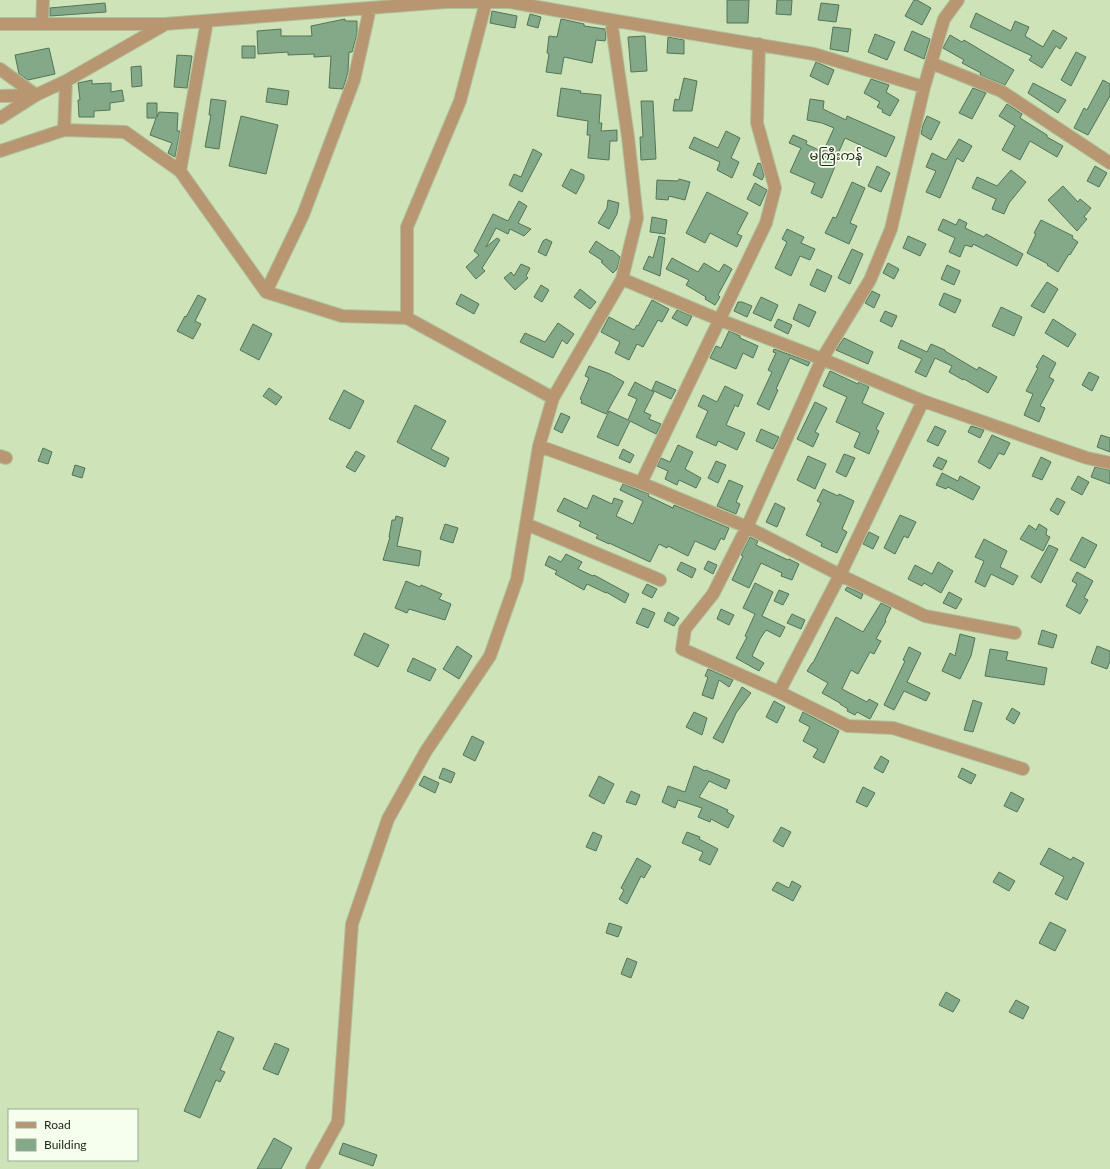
<svg xmlns="http://www.w3.org/2000/svg" width="1110" height="1169" viewBox="0 0 1110 1169" font-family="Lato,'Noto Sans Myanmar',sans-serif">
<style>
.building{fill:#84a989;stroke:#527558}
.lines{fill:none;stroke-linecap:round;stroke-linejoin:round}
.minor-casing{stroke:#aec19a;stroke-width:14}
.minor{stroke:#b89672;stroke-width:12}
.labels{text-anchor:middle;dominant-baseline:central;stroke-width:3.5;stroke-linejoin:round;paint-order:stroke}
.quarter-label{font-size:13px;fill:#1c2414;stroke:#f6ffed}
</style>
<rect width="100%" height="100%" fill="#cee3b8"/>
<path class="building" d="M727,0H749L748,23H727Z
M777,0H792L791,15L776,14Z
M914,0H917L931,8L922,25L905,16Z
M105,3L106,12L50,16V8Z
M821,3L839,5L836,22L818,20Z
M492,11L517,16L515,28L490,23Z
M976,13L1011,31L1015,21L1029,27L1025,36L1043,47L1053,30L1067,38L1060,49L1056,46L1042,68L1029,60L1032,56L970,27Z
M530,14L541,17L538,28L527,25Z
M345,19V21H357V34L352,52H349L348,72L343,89L329,88L331,56L314,57V54L288,55V52L258,54L257,31L281,29V36H312L311,26Z
M561,19L584,24V26L605,29L606,37L605,41L596,40L592,63L564,57L561,74L546,72L549,54L547,53L549,36L557,37Z
M833,27L851,29L848,52L830,49Z
M912,31L930,39L924,59L904,50Z
M875,34L895,42L887,60L868,52Z
M950,35L962,42L964,40L1014,70L1005,85L980,75L981,73L962,63L964,60L943,48Z
M645,36L647,71L631,72L628,37Z
M668,37L684,40V54L667,53Z
M242,46H255V58H242Z
M49,48L55,74L28,80L19,74L15,55Z
M1076,52L1086,57L1071,86L1061,80Z
M177,55L192,56L187,88L174,87Z
M816,62L834,70L828,85L810,76Z
M141,66L142,86L132,87L131,67Z
M684,78L697,81L692,111H673L675,99L679,100Z
M871,79L889,85L886,92L899,100L890,116L882,112L883,110L877,107L880,102L864,93Z
M92,80V84L111,83V92L122,90L124,101L110,103V110L94,111V117H79L78,100H80L78,83Z
M1103,80L1110,84V96L1088,135L1074,128L1084,108L1087,110Z
M1033,83L1066,100L1058,113L1028,93Z
M268,88L289,91L287,105L266,102Z
M561,88L581,91L580,93L601,95L599,123H602L601,131L617,130V141H610L609,160L588,158L590,135H587L588,121L557,116Z
M973,88L986,93L972,119L959,113Z
M211,99L226,101L219,149L205,147L211,115H209Z
M810,99L824,101L823,109L846,120L847,116L895,137L886,157L845,138L836,158L838,159L822,198L811,193L815,183L790,172L801,148L789,143L793,135L807,141L806,144L823,152L834,128L822,123L807,120Z
M641,101H653L656,159L641,160L640,137H643Z
M147,103H157V117L159,112L178,113L177,131H180L175,157L168,153L172,143L150,135L156,118H147Z
M1007,104L1022,114L1020,118L1047,135V137L1063,146L1057,157L1030,141L1020,160L1002,150L1015,126L999,116Z
M241,116L278,125L266,174L229,166Z
M927,116L940,122L931,140L921,134L923,125Z
M726,131L740,138L731,158L739,162L732,178L717,170L720,162L689,148L694,137L718,148Z
M959,139L972,146L963,162L957,158L940,198L926,192L936,171L926,167L932,153L946,160Z
M533,149L542,154L522,192L509,185L514,174L521,177Z
M758,163L761,164L764,176L762,180L753,175Z
M877,166L890,173L881,192L868,186Z
M1095,166L1107,173L1099,187L1087,181Z
M571,169L584,175V179L576,194L562,186Z
M1011,170L1026,182L1009,203L1004,214L992,209L996,199L972,188L977,177L997,186Z
M679,179L690,182L685,200L669,196L668,200L656,199L657,180L678,181Z
M852,182L865,188L850,223L857,226L849,244L825,233L833,217L836,218Z
M755,183L767,190L760,206L747,199Z
M1063,186L1078,202L1080,199L1091,208L1084,217L1087,219L1077,231L1048,200Z
M707,192L748,213L737,234L742,236L737,247L710,233L705,243L686,233Z
M608,200L619,203L617,214L609,229L598,223L607,208Z
M519,201L527,206L518,223L531,229L524,236L510,229L508,234L496,228L486,247L497,238L500,240L482,268L485,271L476,279L466,267L479,255L474,251L493,214L508,221Z
M652,217L667,220L665,234L650,232Z
M943,219L956,225L959,219L967,223L965,228L984,237L986,234L1023,254L1017,266L973,244L972,247L965,245L960,257L949,252L955,238L938,230Z
M1041,220L1073,236L1072,238L1078,242L1070,255L1069,254L1058,272L1047,265L1048,264L1027,253L1036,234L1034,233Z
M787,229L804,237L801,243L815,249L810,260L800,256L791,276L775,268L787,242L782,239Z
M659,236L665,238L660,276L643,269L649,256L653,258Z
M908,236L926,244L920,256L903,248Z
M546,239L552,242L546,256L538,252L543,241Z
M596,241L611,251L612,250L620,257L617,269L613,273L601,262L603,261L589,252Z
M852,249L863,254L850,284L838,278Z
M672,258L698,272L704,263L719,272L724,264L732,269L718,295L720,297L715,305L705,299L706,297L686,285L689,280L666,269Z
M888,263L899,269L894,279L883,273Z
M521,264L530,268L526,276L528,278L515,290L504,278L511,272L514,276Z
M947,265L960,271L954,285L941,279Z
M817,269L832,276L825,292L810,285Z
M1047,282L1058,289L1044,313L1031,306Z
M541,285L549,290L542,302L534,297Z
M580,289L596,302L590,309L574,297Z
M872,291L880,295L874,308L865,303Z
M944,293L961,300L955,313L939,305Z
M461,294L479,304L474,314L456,304Z
M198,295L206,299L195,321L201,324L193,339L177,331L185,316L186,317Z
M761,297L778,305L771,321L753,313Z
M652,300L669,309L662,322L658,320L643,347L637,344L629,360L615,353L620,342L601,332L609,317L634,330L637,325L638,326Z
M738,302H742L752,306L747,317L734,311Z
M799,304L816,312L809,327L793,319Z
M1001,307L1022,317L1014,336L992,326Z
M677,310L692,316L687,326L672,318Z
M885,311L897,316L892,327L880,321Z
M778,319L792,325L788,334L774,327Z
M1053,319L1076,334L1068,347L1045,333Z
M558,323L574,334L567,344L562,340L553,358L520,342L525,333L545,342Z
M253,324L272,334L259,360L240,350Z
M729,331L740,336V338L758,346L753,358L743,353L736,369L710,358L716,346L721,348Z
M844,338L873,352L868,364L836,350Z
M901,340L927,352L931,344L945,350V351L977,370L979,367L997,377L988,393L964,379L963,380L949,372L952,366L935,358L926,377L915,372L922,359L898,348Z
M774,349L810,362L808,366L790,358L776,389L778,390L769,410L757,404L772,372L768,370L776,353L773,352Z
M1043,355L1056,363L1049,377L1054,380L1040,406L1045,408L1039,422L1024,415L1033,394L1026,391L1038,368L1036,367Z
M589,366L610,374L624,382L606,414L581,403L582,400L580,399L589,378L585,376Z
M830,371L858,384L859,382L869,387L862,403L884,413L876,429L879,431L869,454L854,447L860,433L836,422L847,397L823,386Z
M1089,372L1099,377L1092,391L1082,385Z
M656,381L676,390L671,399L652,390Z
M635,382L654,392L644,412L651,415L649,419L661,424L656,434L630,421L618,446L597,437L609,411L628,420L637,399L628,395Z
M725,386L743,395L738,407L735,405L726,425L745,433L737,450L718,441L716,446L696,437L708,411L698,406L703,395L717,402Z
M269,388L282,397L276,405L263,396Z
M344,390L364,401L350,429L329,419Z
M815,402L827,408L815,432L819,434L813,447L797,439Z
M415,405L446,421L431,449L449,458L445,467L397,442Z
M561,413L570,417L562,433L554,429Z
M935,426L946,431L938,446L927,441Z
M971,426L984,430L980,438L968,432Z
M761,429L779,437L773,449L756,441Z
M992,435L1010,443L1004,455L999,453L990,469L978,462Z
M1101,435L1110,438V452L1097,447Z
M678,445L693,452L685,469L701,478L696,488L679,480L677,485L665,479L668,471L657,466L661,458L670,462Z
M43,448L52,452L48,464L38,461Z
M623,449L634,455L630,463L619,458Z
M356,451L365,456L355,472L346,467Z
M844,454L855,458L846,477L836,472Z
M808,456L826,464L815,489L797,480Z
M938,457L947,461L942,470L933,466Z
M1041,457L1051,462L1042,480L1032,476Z
M716,461L726,465L718,483L708,478Z
M75,465L85,468L82,478L72,475Z
M1095,467L1110,470V484L1091,477Z
M942,473L958,481L960,476L980,487L973,500L948,487L946,489L936,485Z
M1078,476L1089,482L1082,495L1071,489Z
M729,480L743,486L736,502L740,504L736,514L717,506Z
M623,484L649,494L648,496L673,508L674,505L729,528L724,540L721,538L715,550L695,541L688,556L668,546L667,548L659,544L650,562L609,543V544L596,538L598,535L579,526L581,522L557,511L564,498L587,509L593,495L612,504L614,498L623,501L616,516L633,524L643,501L620,490Z
M823,489L838,496L839,494L854,501L842,529L847,532L837,553L821,546L822,543L806,535L821,503L817,501Z
M1057,498L1065,502L1058,515L1050,510Z
M775,503L785,508L777,527L766,522Z
M900,515L916,522L908,538L904,536L895,554L884,548Z
M396,516L403,518L397,546L421,551L419,566L383,560L390,537H389L392,520H395Z
M445,524L458,528L453,543L440,539Z
M1039,524L1047,529L1046,535L1050,537L1043,551L1020,539L1029,525L1036,530Z
M869,532L879,537L873,549L863,544Z
M750,537L758,541L756,545L788,560L789,559L799,564L792,580L781,576L782,573L761,563L749,588L732,580L743,556L741,555Z
M1082,537L1097,545L1085,568L1070,560Z
M984,539L1007,551L1000,567L1018,576L1013,585L991,574L985,587L975,582L984,561L975,557Z
M1049,545L1058,549L1041,583L1031,577Z
M566,554L582,562L578,569L593,576L594,575L629,594L625,603L606,592V593L587,584L584,590L555,574L557,571L545,565L549,556L561,562Z
M708,561L717,565L713,574L704,569Z
M681,562L696,569L692,578L677,570Z
M938,562L953,571L941,593L924,583L922,586L908,579L915,565L932,574Z
M1077,572L1093,581L1084,598L1088,600L1080,614L1066,606L1077,584L1072,581Z
M406,581L420,587L421,585L442,594L439,599L451,604L445,620L409,609L407,613L395,608Z
M755,583L773,592L762,616L785,627L780,637L766,630L760,639L752,656L764,663L759,671L736,658L747,637L745,636L755,614L743,608Z
M647,584L657,589L652,598L642,593Z
M847,587L863,594L861,599L845,590Z
M779,590L789,594L783,605L774,601Z
M949,592L962,599L956,609L943,603Z
M881,603L891,608L885,620L886,621L876,639L881,641L874,654L870,652L858,674L851,670L842,689L867,702L869,699L878,704L870,719L857,712L855,715L847,711L848,709L840,704V703L822,693L828,683L807,671L812,663H813L836,617L863,632Z
M643,608L655,613L648,628L636,623Z
M721,609L734,615L729,625L717,619Z
M668,612L679,618L674,626L664,621Z
M792,614L805,620L801,629L787,623Z
M1042,630L1057,635L1053,648L1038,644Z
M364,633L389,645L378,667L354,655Z
M960,634L975,638L971,656L960,679L942,671L950,653L955,656Z
M457,646L472,656L459,679L443,669Z
M1097,646L1110,651V661L1107,669L1091,663Z
M909,647L921,653L907,682L930,693L926,701L904,691L894,710L884,705L905,661L903,660Z
M990,649L1008,652L1006,660L1047,668L1044,685L985,676Z
M413,658L436,669L430,681L407,671Z
M708,669L733,680L729,687L719,680L713,699L702,695L708,677L705,676Z
M742,687L751,693L736,713L723,743L713,738Z
M973,700L982,703L973,732L964,730Z
M774,701L785,707L777,723L766,717Z
M1012,708L1020,713L1014,724L1006,719Z
M694,712L707,718L702,735L686,727Z
M803,712L839,731L824,763L813,757L818,749L803,741L810,727L799,721Z
M472,736L484,742L475,761L463,755Z
M881,756L889,761L883,773L874,768Z
M694,766L697,767L705,771L706,770L730,780L726,789L709,781L699,797L728,810L727,812L734,816L728,828L711,819L710,822L698,817L702,808L678,800L675,808L662,802L668,786L685,792Z
M443,768L455,773L451,783L439,778Z
M962,768L976,775L971,784L958,777Z
M424,776L439,783L435,793L419,785Z
M599,776L614,784L604,804L589,796Z
M863,787L875,793L867,807L856,802Z
M631,791L640,795L636,805L626,802Z
M1011,792L1024,799L1017,812L1004,806Z
M781,827L791,832L783,847L773,841Z
M593,832L602,836L596,851L586,847Z
M687,832L700,837L699,839L718,849L710,865L699,860L703,852L682,843Z
M1049,848L1071,860L1073,857L1084,863L1067,900L1055,894L1064,877L1040,864Z
M637,858L651,866L644,878L641,876L627,904L619,899L624,890L621,888Z
M999,872L1015,881L1009,891L993,882Z
M792,881L801,886L793,901L772,890L777,882L789,888Z
M1050,922L1066,930L1055,951L1039,943Z
M609,923L622,927L618,937L606,933Z
M627,958L637,962L631,978L621,974Z
M946,992L960,1000L953,1012L939,1005Z
M1016,1000L1029,1007L1023,1019L1009,1012Z
M218,1031L234,1038L220,1070L225,1072L220,1082L216,1080L200,1118L184,1111Z
M275,1043L289,1049L278,1075L263,1069Z
M274,1138L292,1148L281,1169H257Z
M343,1143L377,1155L373,1166L339,1154Z"/>
<g class="lines">
<g class="minor-casing">
<path id="minor" d="M958,0L944,19L924,87L891,229L870,280L822,359L747,527L713,594L685,629L682,649L779,692L848,726L893,728L1023,769
M0,24H165L446,2H510L611,20L814,54L924,87
M42,24L43,0
M931,63L1001,91L1110,163
M0,69L36,95
M0,96L35,95
M0,118L36,95L66,81L164,25
M64,130L125,132L180,171L266,292L342,316L407,318L553,398
M0,151L64,130L66,81
M180,171L207,21
M622,279L720,320L822,359L923,401L1087,458L1110,463
M266,292L303,215L354,80L370,8
M407,318V227L460,101L486,2
M539,446L641,483L747,527L840,575L925,616L1015,633
M0,456L6,458
M641,483L766,223L775,188L757,123L759,44
M526,524L660,580
M779,692L840,575L923,401
M312,1169L338,1122L352,924L388,819L426,751L490,656L517,579L539,446L553,398L622,279L637,218L628,137L611,20"/>
</g>
<use href="#minor" class="minor"/>
</g>
<g class="labels">
<g class="quarter-label">
<text x="836" y="155">မကြီးကန်</text>
</g>
</g>
<rect x="8" y="1109" width="130" height="52" fill="#f6ffed" stroke="#9fa796"/>
<rect x="16" y="1122" width="20" height="6" fill="#b89672" stroke="#9fa796"/>
<text x="44" y="1129" font-size="12" fill="#1c2414">Road</text>
<rect x="16" y="1139" width="20" height="12" fill="#84a989" stroke="#9fa796"/>
<text x="44" y="1149" font-size="12" fill="#1c2414">Building</text>
</svg>
